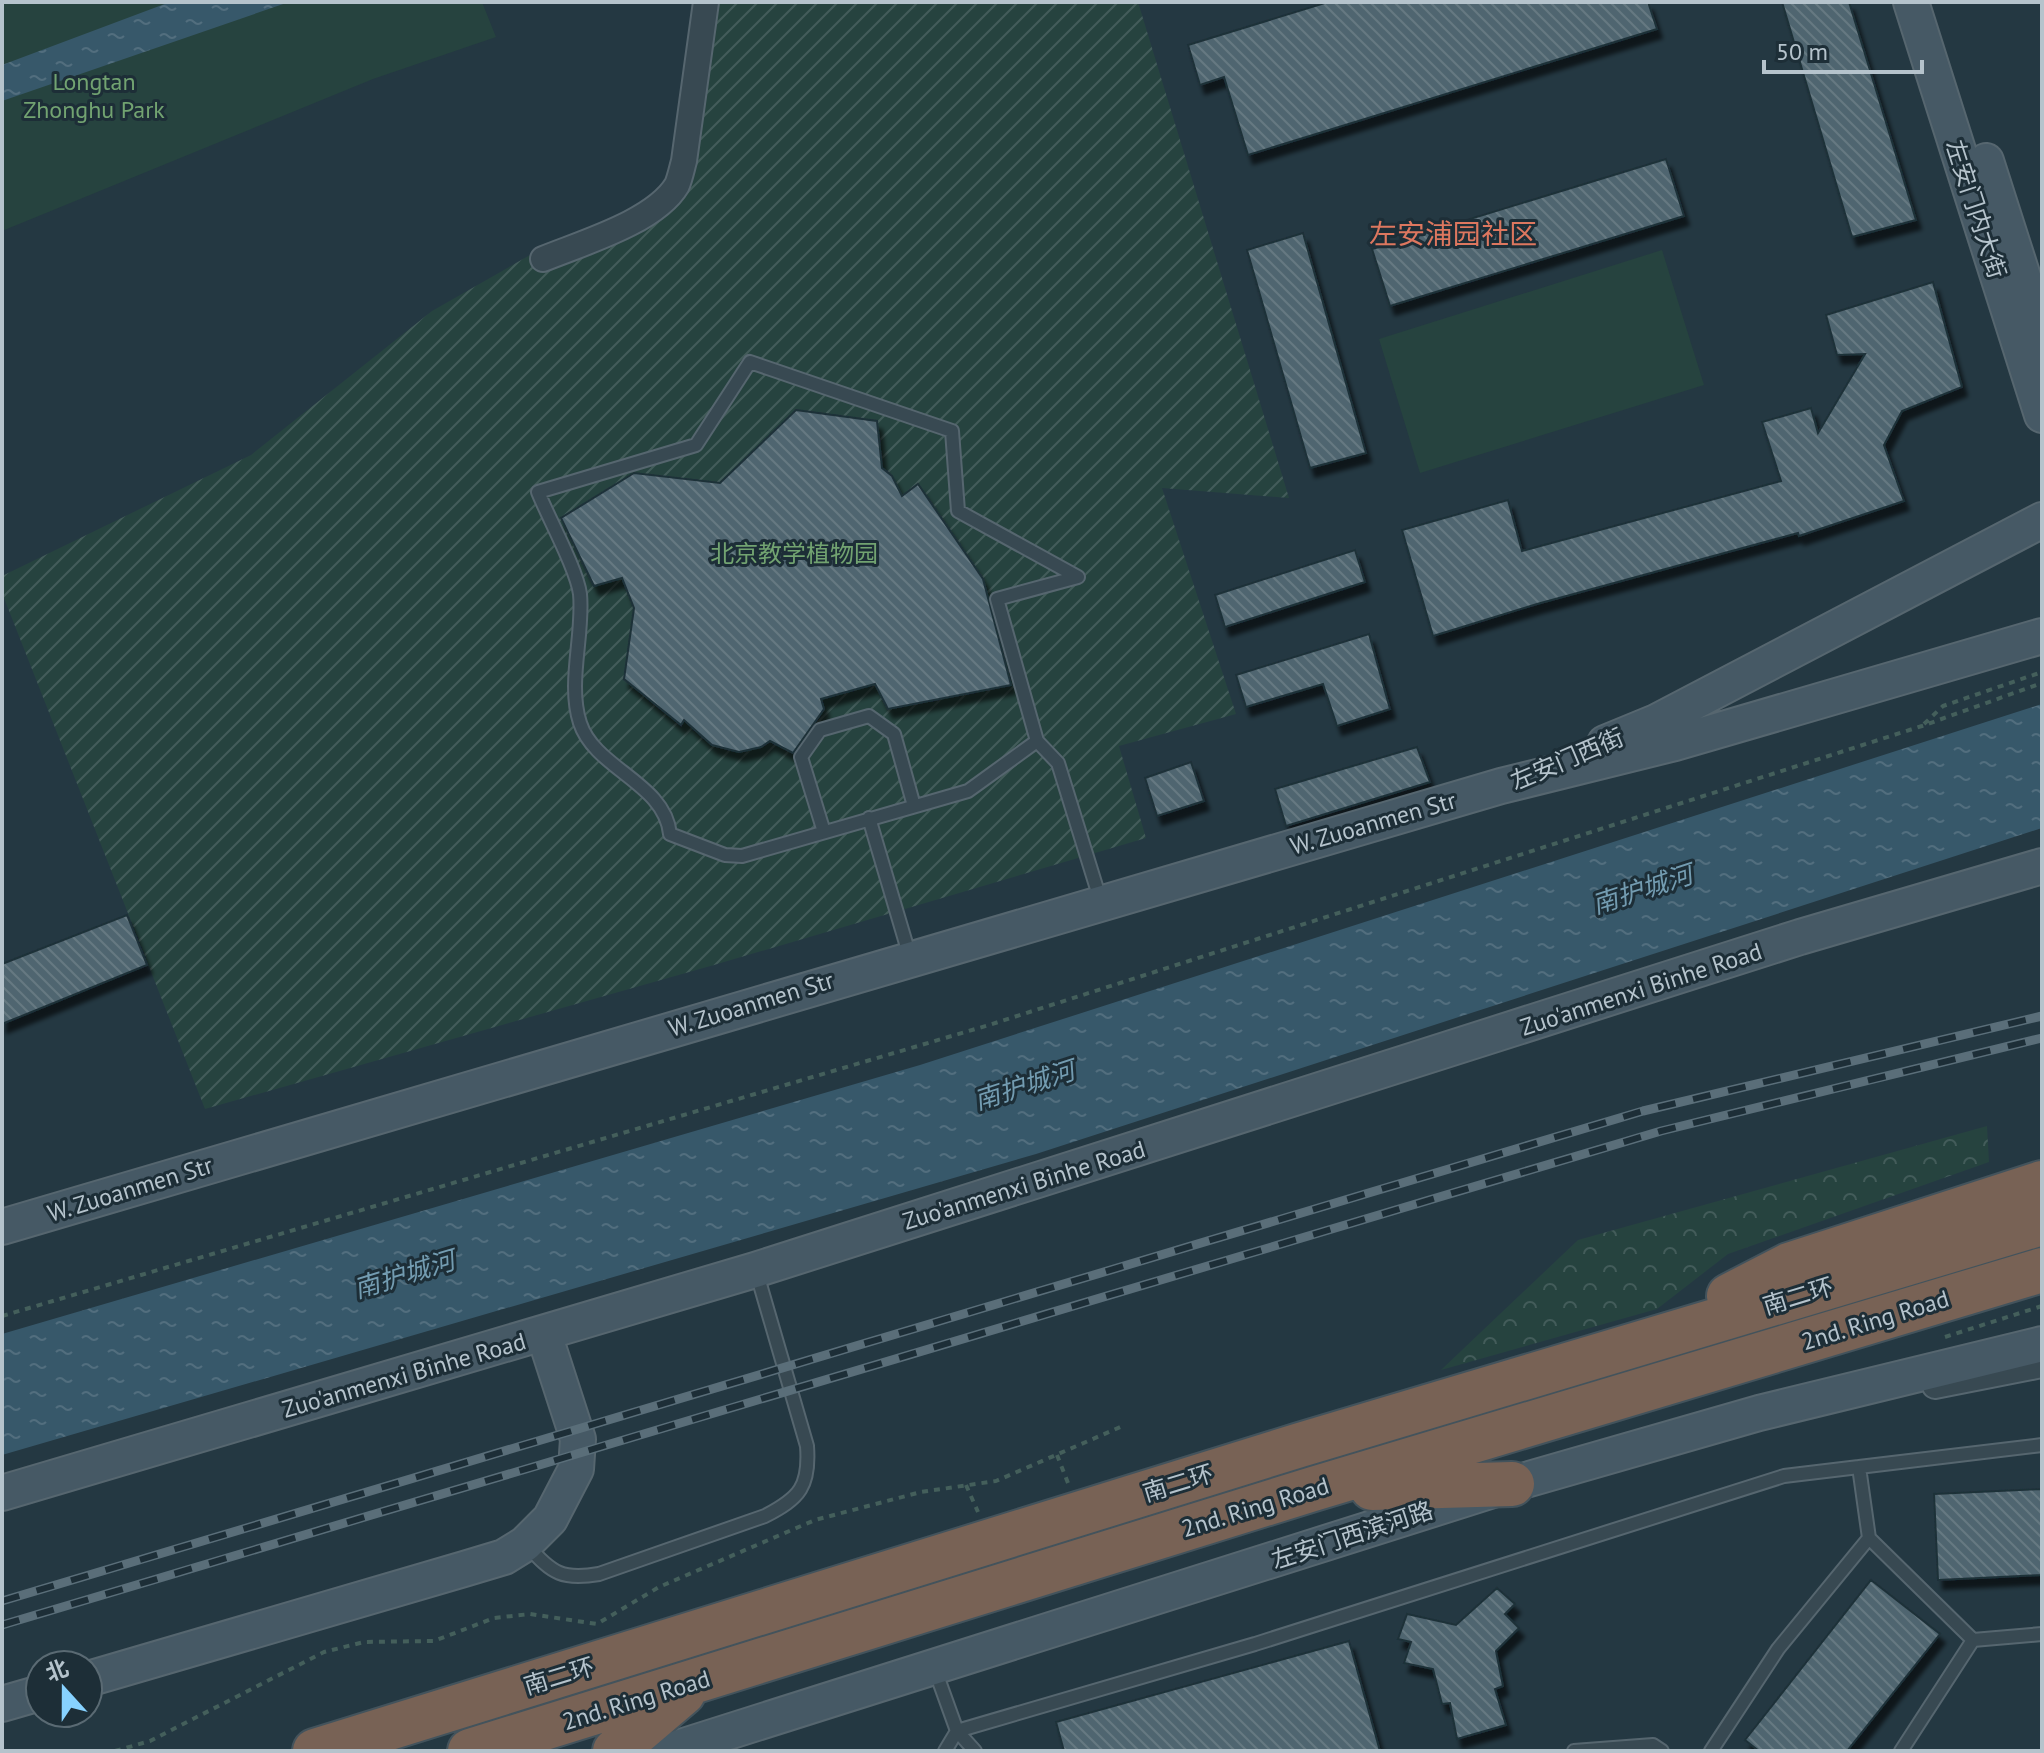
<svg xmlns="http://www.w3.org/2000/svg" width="2044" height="1753" viewBox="0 0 2044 1753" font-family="'PT Sans','Noto Sans SC',sans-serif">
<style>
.forest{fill:url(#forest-crowns)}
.park{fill:#26433f}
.garden{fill:url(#garden-furrows)}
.water{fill:url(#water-ripples)}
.building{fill:url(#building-back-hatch);stroke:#1f3039;stroke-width:2;filter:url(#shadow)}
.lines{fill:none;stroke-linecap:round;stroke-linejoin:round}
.lane-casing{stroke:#56666f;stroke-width:16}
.street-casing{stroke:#56666f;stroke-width:28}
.secondary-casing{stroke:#56666f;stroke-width:38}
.highway-casing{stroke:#43535c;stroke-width:48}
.path{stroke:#445f5b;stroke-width:4;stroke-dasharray:6 6;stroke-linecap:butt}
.lane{stroke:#384952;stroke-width:12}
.street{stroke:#384952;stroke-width:24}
.secondary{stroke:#465965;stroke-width:34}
.highway{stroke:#786255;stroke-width:44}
.rail-casing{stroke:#5a6e79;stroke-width:9}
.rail{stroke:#1d2e37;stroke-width:6;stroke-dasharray:18;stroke-linecap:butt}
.labels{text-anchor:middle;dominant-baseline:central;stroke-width:6;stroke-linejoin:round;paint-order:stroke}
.park-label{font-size:24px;fill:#72a371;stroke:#1d2e37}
.street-label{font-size:24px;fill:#b5c3cc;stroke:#1d2e37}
.water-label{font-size:26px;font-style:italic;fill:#739cb1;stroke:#1d2e37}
.quarter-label{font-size:28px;fill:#dd775f;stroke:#1d2e37}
</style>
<defs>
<pattern id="forest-crowns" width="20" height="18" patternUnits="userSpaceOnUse" patternTransform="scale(2)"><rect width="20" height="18" fill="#26433f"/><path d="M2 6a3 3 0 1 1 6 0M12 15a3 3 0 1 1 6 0" fill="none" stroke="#435c5a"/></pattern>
<pattern id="garden-furrows" width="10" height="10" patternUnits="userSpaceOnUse" patternTransform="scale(2)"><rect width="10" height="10" fill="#26433f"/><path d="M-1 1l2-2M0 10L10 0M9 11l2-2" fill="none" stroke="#435c5a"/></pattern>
<pattern id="water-ripples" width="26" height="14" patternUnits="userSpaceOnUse" patternTransform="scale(2)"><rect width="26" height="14" fill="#37586a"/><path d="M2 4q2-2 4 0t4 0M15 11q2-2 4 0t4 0" fill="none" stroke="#526e7e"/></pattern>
<pattern id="building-back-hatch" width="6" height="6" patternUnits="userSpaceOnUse" patternTransform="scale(2)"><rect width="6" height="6" fill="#4f656f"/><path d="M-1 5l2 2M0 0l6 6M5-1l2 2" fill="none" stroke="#667982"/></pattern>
<filter id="shadow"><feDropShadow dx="5" dy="9" stdDeviation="2" flood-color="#0009"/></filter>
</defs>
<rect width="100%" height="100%" fill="#243842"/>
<path class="forest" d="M1987,1126L1989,1162L1728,1254L1657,1309L1441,1370L1578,1240Z"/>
<path class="park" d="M2,2H482L496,37L373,79L2,231Z
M1662,250L1704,385L1420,473L1379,339Z"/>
<path class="garden" d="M716,2H1138L1289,498L1162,488L1236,714L1119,746L1146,838L714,965L205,1109L2,593V576L251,455L432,311L530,255L675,201Z"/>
<path class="water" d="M170,2H289L2,101V65Z
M2042,704V828L1036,1154L2,1455V1334L920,1065Z"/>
<path class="building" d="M1328,2H1648L1657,29L1248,155L1224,77L1200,85L1188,45Z
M1782,2H1849L1916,220L1852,237Z
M1666,159L1684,216L1390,306L1372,249Z
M1303,233L1366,453L1310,468L1247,250Z
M1933,282L1962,387L1902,411L1884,445L1904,501L1799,536L1798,533L1537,604L1433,636L1402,530L1508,500L1522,551L1781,481L1762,422L1811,408L1818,433L1865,354L1837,355L1826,315Z
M796,410L877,421L882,468L892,476L902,496L918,484L983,579L1011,685L888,709L875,684L821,699L824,709L793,753L770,741L761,747L739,752L712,745L684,720L681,725L624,679L634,608L622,578L594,586L561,518L634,473L720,483Z
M1355,550L1365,582L1225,627L1215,595Z
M1369,634L1390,709L1337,726L1323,684L1246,707L1236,675Z
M1417,747L1430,782L1286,826L1275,789Z
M1191,762L1204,801L1157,816L1145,778Z
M127,915L147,965L2,1024V964Z
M2042,1489V1575L1938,1580L1934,1494Z
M1871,1580L1940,1634L1847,1751H1759L1745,1740Z
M1497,1588L1515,1604L1505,1614L1519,1628L1496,1651L1503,1686L1495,1689L1506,1725L1457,1739L1450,1703L1442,1704L1433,1669L1404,1663L1411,1642L1398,1639L1407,1614L1456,1625Z
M1349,1641L1380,1751H1064L1056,1722Z"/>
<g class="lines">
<g class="lane-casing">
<path id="lane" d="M750,362L952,431L958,511L1078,577L997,599L1037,741L968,791L742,856L725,855L670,834C665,783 595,769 580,723C567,683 584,635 580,594C577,570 548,517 538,492L696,445Z
M1037,741L1058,763L1101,902
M869,818L910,957
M824,832L801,757L820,730L869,716L894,734L914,806
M1869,1538L1973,1640
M528,1546C552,1574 563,1580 599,1574L765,1516C800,1498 810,1486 807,1446L757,1274
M934,1667L957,1731L1255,1644L1784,1476L1859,1467
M945,1751L957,1731L975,1751
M1574,1751L1653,1745L1662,1751
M1711,1751L1778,1649L1869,1538L1859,1467L2042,1445
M1901,1751L1973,1640L2042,1634"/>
</g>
<g class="street-casing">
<path id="street" d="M543,259C582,243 655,222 677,185C680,178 682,168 684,161L706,2
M1935,1386L2042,1365"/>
</g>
<g class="secondary-casing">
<path id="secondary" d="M1911,2L2042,415
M1986,161L2042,336
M1605,743L1656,722L2042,520
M2,1227L1501,786L1675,743L2042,636
M2,1493L755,1270L1800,937L2042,866
M88,1679L464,1569L504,1557L525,1544L550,1519L576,1469L578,1439L544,1334
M2,1704L40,1693
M668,1751L1512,1484L1759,1413L2042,1344"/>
</g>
<g class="highway-casing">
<path id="highway" d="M1729,1296L1789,1265L2042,1183
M1372,1488L1512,1484
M315,1751L1300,1445L2042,1223
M470,1751L1313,1489L2042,1270
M615,1751L683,1693"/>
</g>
<path class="path" d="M1924,724L1943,706L2042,672
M2,1316L989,1025L1922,726L2042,683
M1945,1337L2042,1306
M1057,1455L1068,1483
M966,1485L978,1512
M115,1751L150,1741L324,1652L364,1642L434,1641L494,1618L530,1614L597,1624L659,1587L815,1520L921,1492L996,1481L1125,1425"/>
<use href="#lane" class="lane"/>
<use href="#street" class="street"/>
<use href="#secondary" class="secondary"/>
<use href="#highway" class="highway"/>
<g class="rail-casing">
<path id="rail" d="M2,1601L1643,1111L2042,1016
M2,1625L1661,1131L2042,1038"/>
</g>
<use href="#rail" class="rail"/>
</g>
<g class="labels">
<g class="park-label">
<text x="94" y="81">Longtan<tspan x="94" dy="28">Zhonghu Park</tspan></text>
<text x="794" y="553">北京教学植物园</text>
</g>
<g class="street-label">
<text transform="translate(1976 209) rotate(72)">左安门内大街</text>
<text transform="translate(1567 759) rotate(-23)">左安门西街</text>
<text transform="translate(1373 823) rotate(-16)">W. Zuoanmen Str</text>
<text transform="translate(1641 989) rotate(-18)">Zuo'anmenxi Binhe Road</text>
<text transform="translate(751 1004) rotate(-17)">W. Zuoanmen Str</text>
<text transform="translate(1024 1185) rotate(-17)">Zuo'anmenxi Binhe Road</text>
<text transform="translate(130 1189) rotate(-17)">W. Zuoanmen Str</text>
<text transform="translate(1798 1296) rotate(-17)">南二环</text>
<text transform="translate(1875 1320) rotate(-17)">2nd. Ring Road</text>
<text transform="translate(404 1375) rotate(-16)">Zuo'anmenxi Binhe Road</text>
<text transform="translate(1178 1483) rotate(-17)">南二环</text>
<text transform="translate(1255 1507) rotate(-17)">2nd. Ring Road</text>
<text transform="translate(1352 1535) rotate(-18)">左安门西滨河路</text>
<text transform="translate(559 1676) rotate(-17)">南二环</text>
<text transform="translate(636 1700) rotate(-17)">2nd. Ring Road</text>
</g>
<g class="water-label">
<text transform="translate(1642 889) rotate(-18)">南护城河</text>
<text transform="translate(1024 1085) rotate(-18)">南护城河</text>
<text transform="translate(404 1274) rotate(-17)">南护城河</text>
</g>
<g class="quarter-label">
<text x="1453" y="233">左安浦园社区</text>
</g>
</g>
<rect width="2044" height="1753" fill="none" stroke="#b5c3cc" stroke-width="8"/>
<g transform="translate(64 1689) rotate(339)"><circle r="38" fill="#1d2e37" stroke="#5a6a73" stroke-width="2"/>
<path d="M0-6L14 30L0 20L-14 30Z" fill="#87d2ff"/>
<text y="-12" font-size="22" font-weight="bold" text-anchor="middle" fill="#b5c3cc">北</text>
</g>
<path d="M1764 60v12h158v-12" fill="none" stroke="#b5c3cc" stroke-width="4"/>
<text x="1776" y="60" font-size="24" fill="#b5c3cc" stroke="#1d2e37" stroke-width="6" paint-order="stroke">50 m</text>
</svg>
